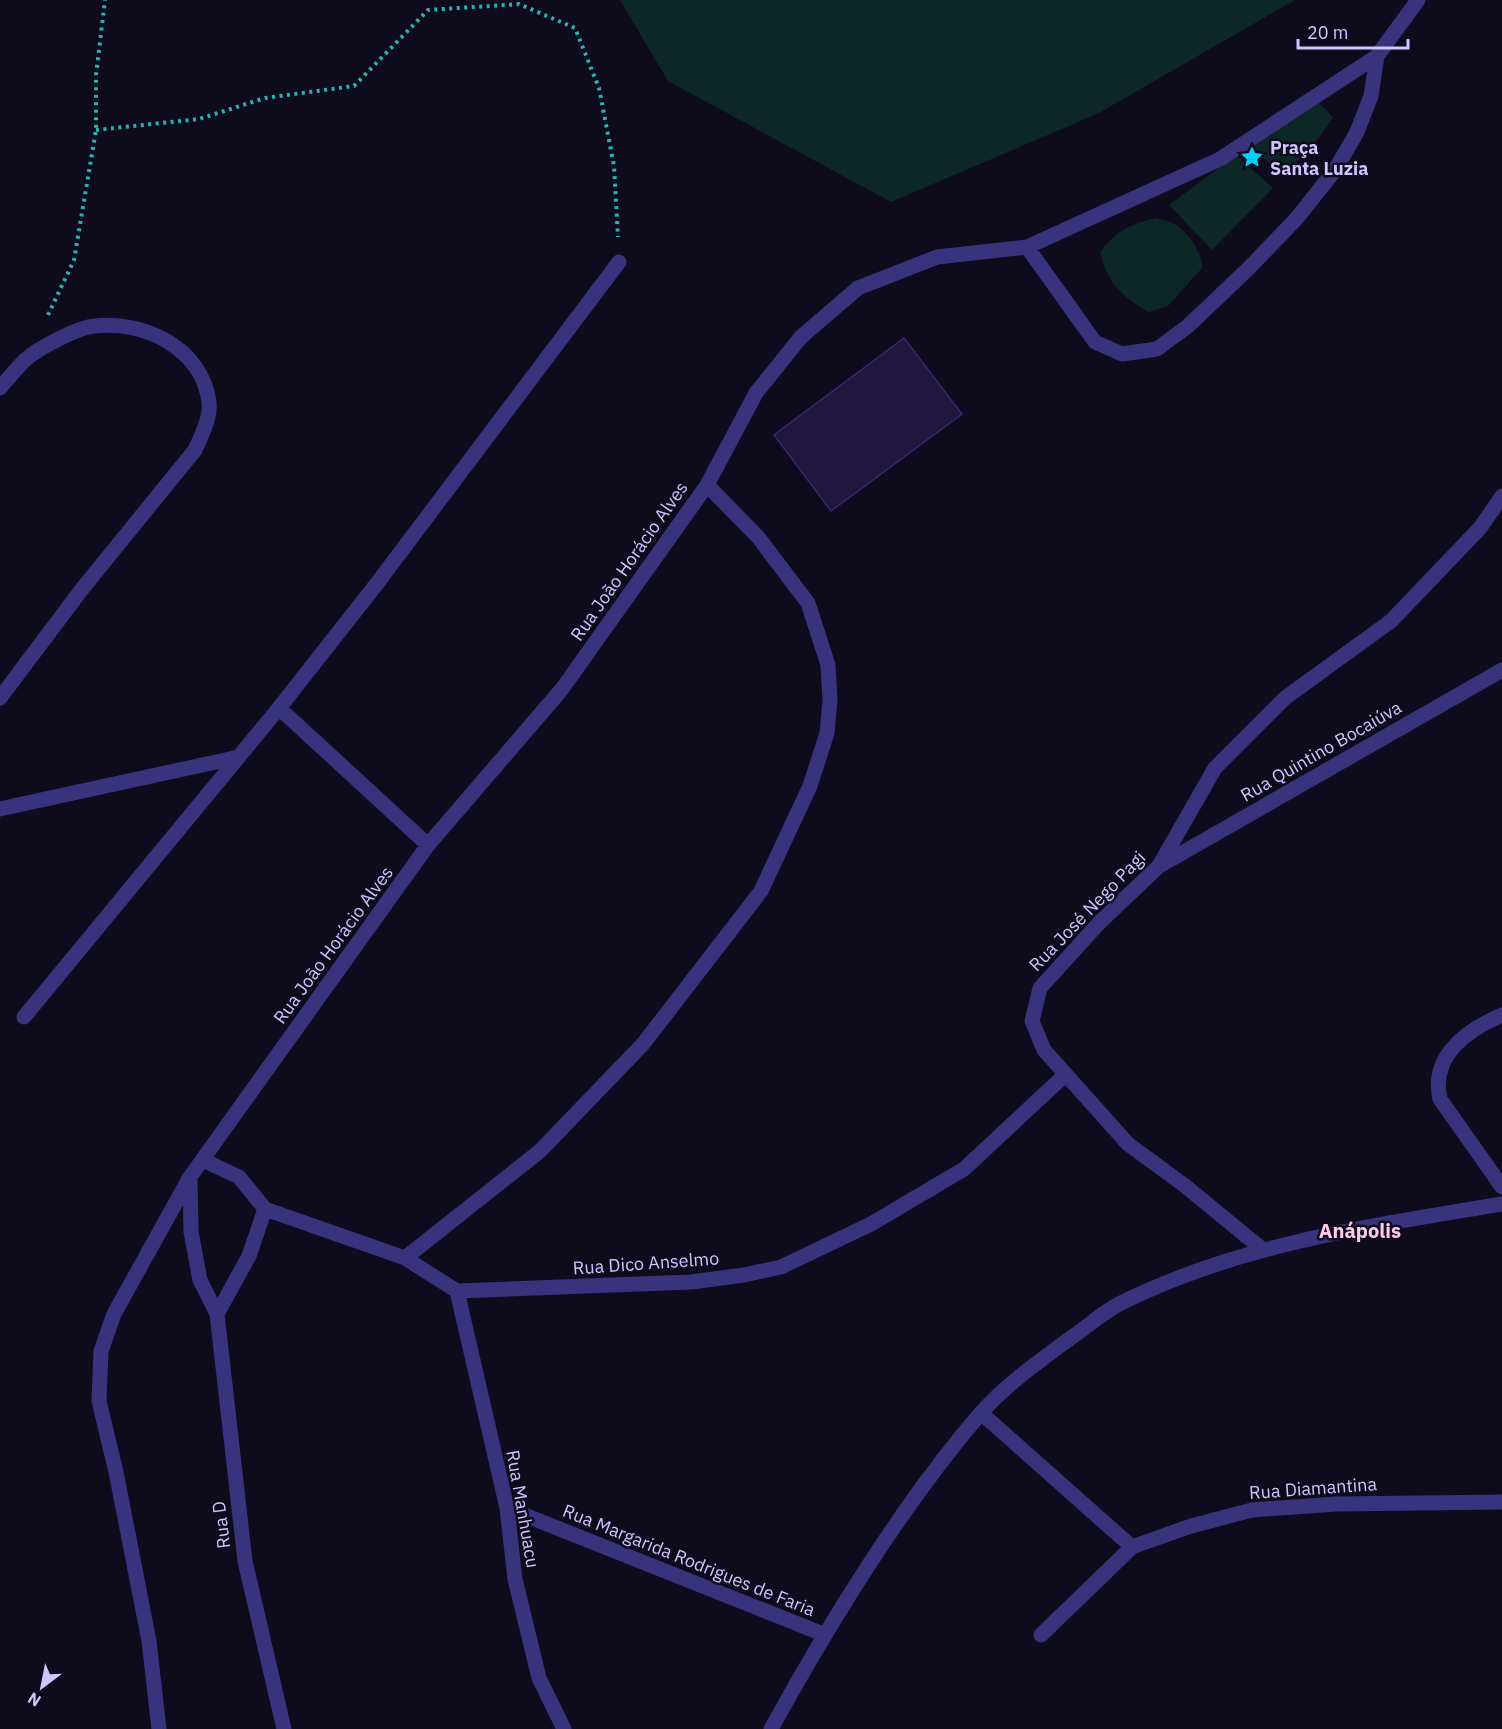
<svg xmlns="http://www.w3.org/2000/svg" width="1502" height="1729" viewBox="0 0 1502 1729" font-family="'IBM Plex Sans',sans-serif">
<style>
.green{fill:#0d2727}
.building{fill:#20163e;stroke:#37276b;stroke-width:1.5}
.lines{fill:none;stroke-linecap:round;stroke-linejoin:round}
.path{stroke:#28b2af;stroke-width:4;stroke-dasharray:3 4.5;stroke-linecap:butt}
.minor{stroke:#39337e;stroke-width:15}
.labels{text-anchor:middle;dominant-baseline:central;stroke-width:5;stroke-linejoin:round;paint-order:stroke}
.poi-label{font-size:18px;font-weight:bold;fill:#cfc6ff;stroke:#0e0b1d;text-anchor:start}
.street-label{font-size:18px;fill:#cfc6ff;stroke:#0e0b1d}
.neighbourhood-label{font-size:20px;font-weight:bold;fill:#ffc8e9;stroke:#0e0b1d}
</style>
<rect width="100%" height="100%" fill="#0e0b1d"/>
<path class="green" d="M620,0H1295L1099,113L891,202L668,81Z
M1319,103L1333,117L1319,138L1284,175L1250,147Z
M1236,155L1273,188L1212,250L1169,205Z
M1156,218C1163,220 1173,222 1179,227C1190,235 1203,255 1202,268L1168,306L1149,312C1122,297 1108,284 1100,253C1113,232 1133,223 1156,218Z"/>
<path class="building" d="M904,338L962,414L831,511L774,435Z"/>
<g class="lines">
<path class="path" d="M96,130L199,119L265,98L354,86L428,10L519,4L575,28L599,88L614,166L618,237
M48,315L74,260L96,130V75L105,0"/>
<path class="minor" d="M1027,247L1095,342L1122,354L1157,349L1188,326L1249,268L1297,218L1335,170L1357,132L1371,96L1377,56
M0,388C8,379 16,369 25,360C38,348 77,328 94,326C144,320 202,348 209,402C211,418 201,436 195,450L82,589L0,698
M279,708L428,845
M0,809L239,757
M1161,865L1502,670
M1502,1015C1467,1030 1430,1056 1440,1099L1502,1187
M24,1017L279,708L375,586L619,262
M203,1160L239,1177L265,1209L405,1258L457,1291L691,1282L744,1275L781,1267L871,1224L964,1169L1066,1074
M190,1177L191,1232L200,1280L217,1314L245,1561L284,1729
M1262,1249L1184,1185L1128,1144L1044,1050L1032,1021L1040,988L1099,923L1159,866L1215,768L1285,698L1391,621L1480,528L1502,496
M405,1258L540,1151L643,1044L761,891L810,786L827,733L830,700L828,665L808,603L758,537L707,485
M457,1291L507,1508L515,1579L539,1678L564,1729
M217,1314L249,1256L265,1209
M981,1413L1132,1547
M507,1508L823,1634
M1041,1635L1132,1547L1191,1526L1252,1510L1336,1504L1502,1502
M159,1729L149,1641L116,1472L99,1401L101,1351L114,1314L190,1177L428,845L562,689L707,485L756,393L801,337L858,288L937,257L1027,247L1220,159L1377,56L1418,0
M771,1729C830,1622 900,1507 980,1414C1004,1386 1042,1359 1072,1337C1087,1327 1102,1313 1119,1304C1238,1244 1372,1226 1502,1204"/>
</g>
<defs>
<g id="sight-bare" transform="scale(1.8)"><path d="M0-6L1.8-2.2L6-1.7L2.9 1.2L3.7 5.4L0 3.3L-3.7 5.4L-2.9 1.2L-6-1.7L-1.8-2.2Z" fill="#00d0f1" stroke="#0e0b1d" stroke-width="2.5" paint-order="stroke"/></g>
</defs>
<g fill-rule="evenodd">
<use href="#sight-bare" x="1252" y="157"/>
</g>
<g class="labels">
<g class="poi-label">
<text x="1270" y="147">Praça<tspan x="1270" dy="21">Santa Luzia</tspan></text>
</g>
<g class="street-label">
<text transform="translate(629 561) rotate(-55)">Rua João Horácio Alves</text>
<text transform="translate(1321 751) rotate(-30)">Rua Quintino Bocaiúva</text>
<text transform="translate(1087 911) rotate(-46)">Rua José Nego Pagi</text>
<text transform="translate(333 945) rotate(-54)">Rua João Horácio Alves</text>
<text transform="translate(646 1263) rotate(-4)">Rua Dico Anselmo</text>
<text transform="translate(1313 1488) rotate(-4)">Rua Diamantina</text>
<text transform="translate(523 1509) rotate(80)">Rua Manhuacu</text>
<text transform="translate(221 1525) rotate(-97)">Rua D</text>
<text transform="translate(689 1560) rotate(22)">Rua Margarida Rodrigues de Faria</text>
</g>
<g class="neighbourhood-label">
<text x="1360" y="1230">Anápolis</text>
</g>
</g>
<g transform="translate(42 1687) rotate(212)" stroke="#0e0b1d" stroke-width="4.5" paint-order="stroke">
<path d="M0-4.5L10 22L0 15L-10 22Z" fill="#cfc6ff"/>
<text y="-9" font-size="16" font-weight="bold" text-anchor="middle" fill="#cfc6ff">N</text>
</g>
<path d="M1298 39v9h110v-9" fill="none" stroke="#cfc6ff" stroke-width="3"/>
<text x="1307" y="39" font-size="18" fill="#cfc6ff" stroke="#0e0b1d" stroke-width="4.5" paint-order="stroke">20 m</text>
</svg>
